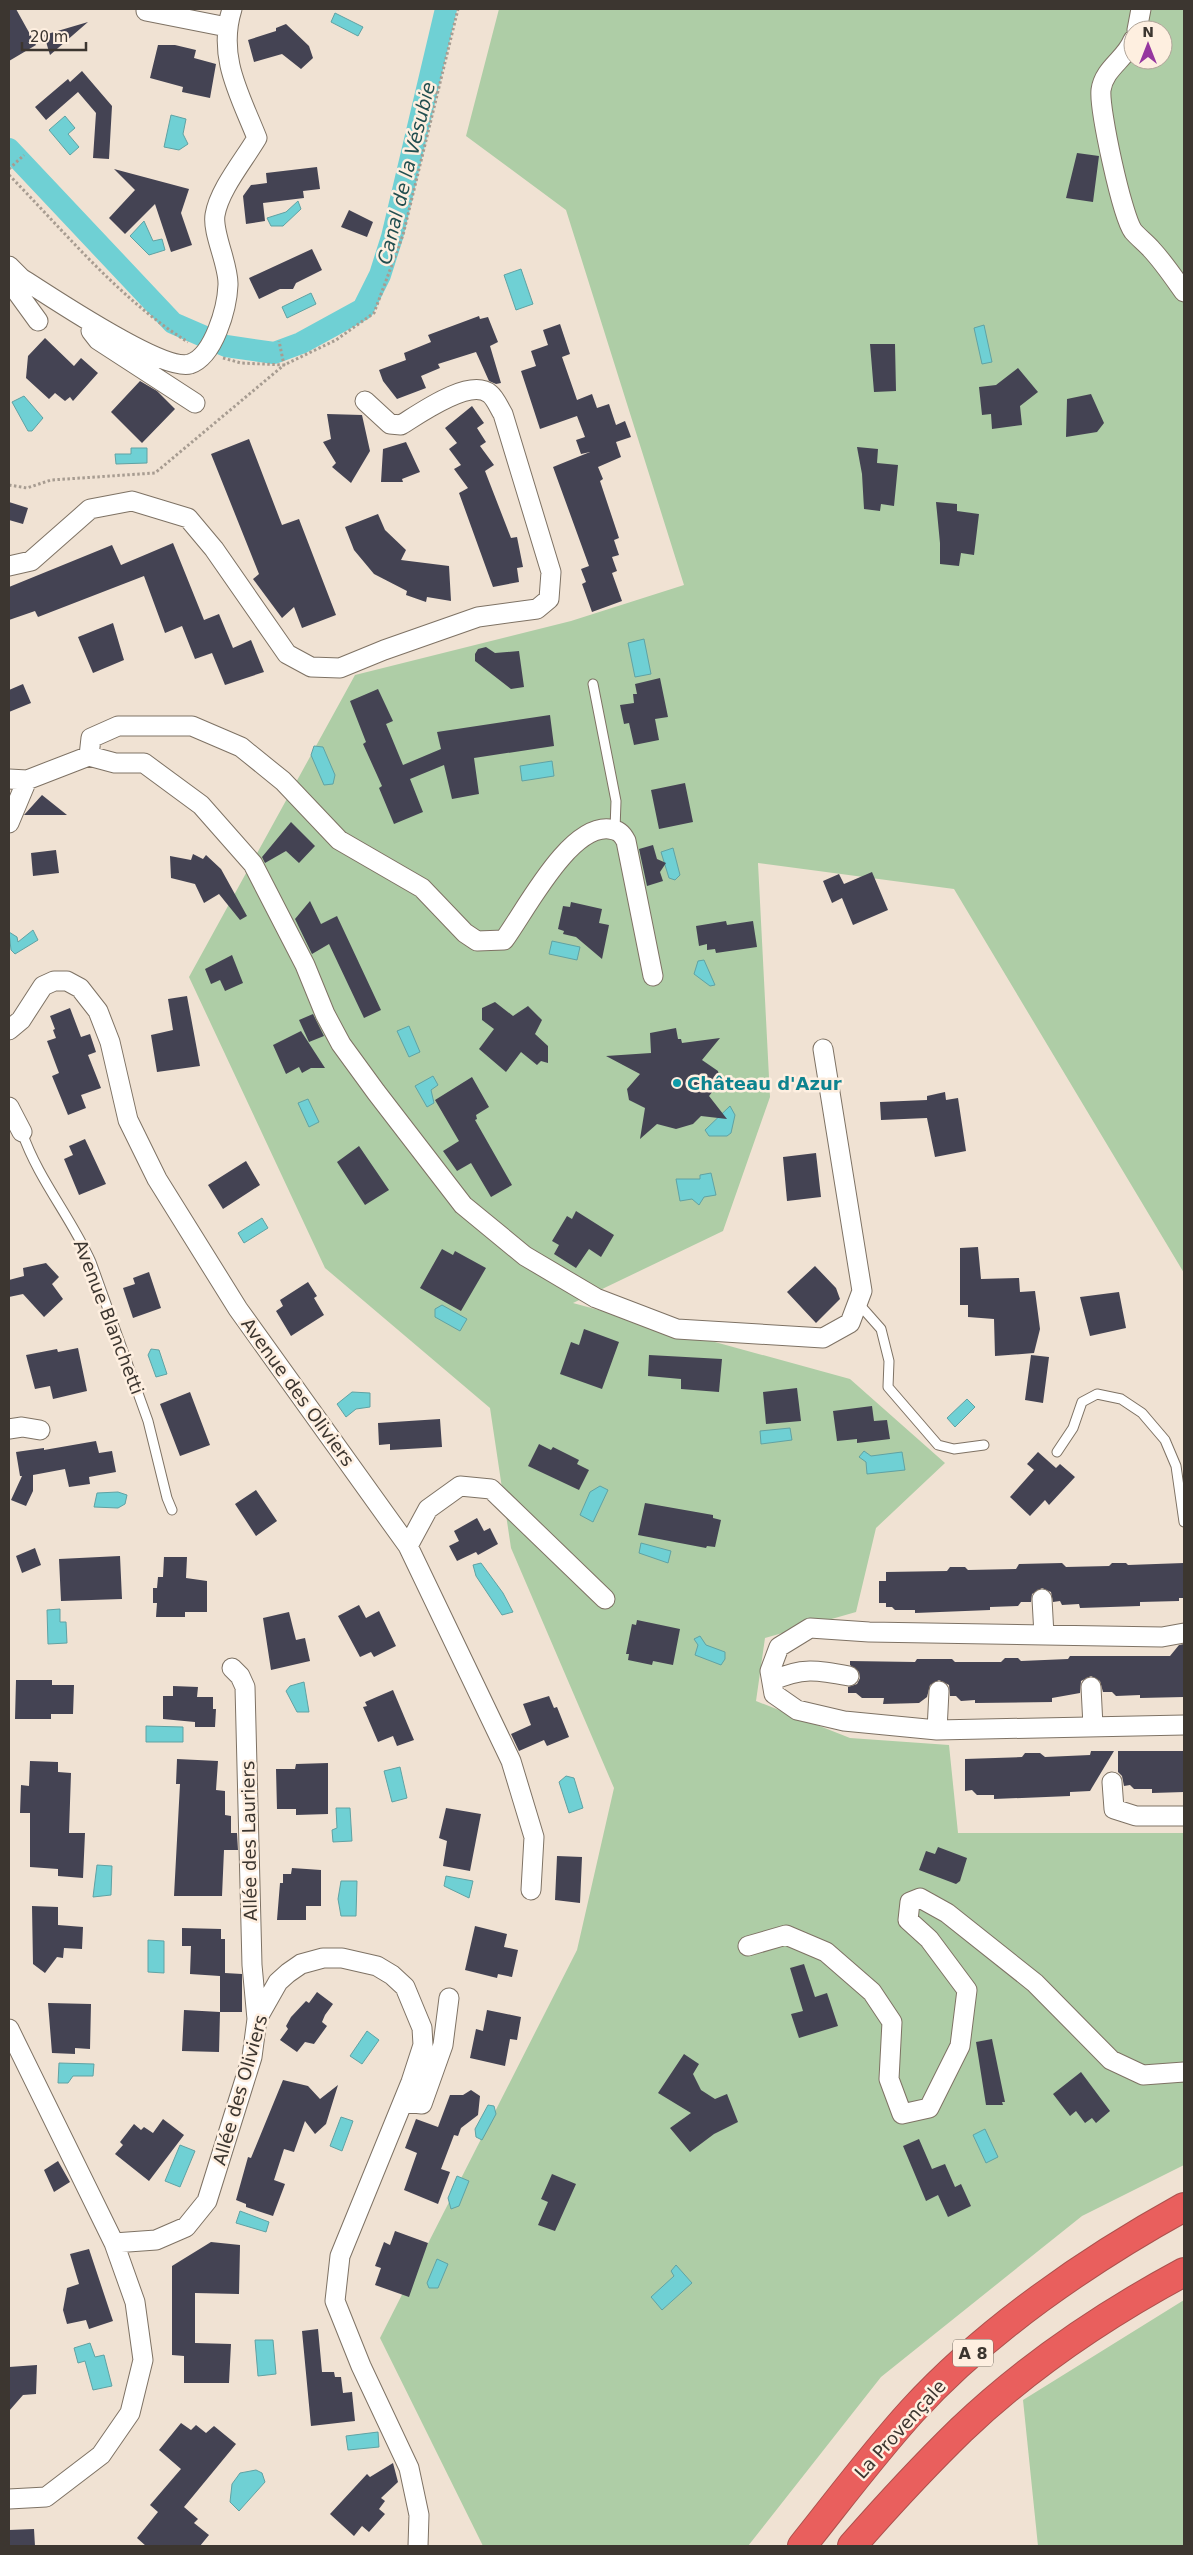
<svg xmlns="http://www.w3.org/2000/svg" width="1193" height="2555" viewBox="0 0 1193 2555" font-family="'DejaVu Sans',sans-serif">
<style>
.green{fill:#aecda6;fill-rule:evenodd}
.water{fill:#6fd0d4;stroke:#60a2a3}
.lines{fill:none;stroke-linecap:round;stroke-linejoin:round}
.canal{stroke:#6fd0d4;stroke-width:22}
.building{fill:#444353}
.service-casing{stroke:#7e7264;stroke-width:11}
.minor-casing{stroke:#7e7264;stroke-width:21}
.motorway-casing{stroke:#ac514d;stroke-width:30}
.path{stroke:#a79c91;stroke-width:3;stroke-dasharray:2.5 2.5;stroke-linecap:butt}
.service{stroke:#fff;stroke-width:9}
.minor{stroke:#fff;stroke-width:19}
.motorway{stroke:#e95f5d;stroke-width:28}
.culture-dot{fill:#0f9aa8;stroke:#feefe0;stroke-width:2}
.labels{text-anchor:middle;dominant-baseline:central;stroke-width:5;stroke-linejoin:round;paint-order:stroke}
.shield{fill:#feefe0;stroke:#766e65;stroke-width:1}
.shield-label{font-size:16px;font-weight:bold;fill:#3c3630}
.culture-label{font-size:18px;font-weight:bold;fill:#0d838f;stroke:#feefe0;text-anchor:start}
.street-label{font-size:18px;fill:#3c3630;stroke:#feefe0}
.water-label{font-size:19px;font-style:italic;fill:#224f50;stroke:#feefe0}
</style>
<rect width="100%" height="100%" fill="#f0e2d3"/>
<path class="green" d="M499,9H1184V1273L954,889L758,863L770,1097L723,1231L573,1303L850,1379L945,1463L876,1528L856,1612L765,1638L756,1701L850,1738L949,1745L958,1833H1184V2165L1082,2216L881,2377L748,2546H483L380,2338L577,1950L614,1788L511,1548L490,1408L325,1268L189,977L355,675L571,621L684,585L566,210L466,136ZM1133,30H1163V60H1133Z
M1184,2300V2546H1038L1023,2400Z"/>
<path class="water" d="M335,13L363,27L358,36L331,22Z
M171,115L186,119L183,134L188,144L179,150L164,147Z
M65,116L75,128L68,134L79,147L70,155L49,130Z
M298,201L301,209L283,226H271L267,218L286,212Z
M144,221L153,241L162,239L165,250L149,255L130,236Z
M521,269L533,304L516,310L504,275Z
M311,293L316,304L287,318L282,307Z
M984,325L992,362L982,364L974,328Z
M24,396L43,418L32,431H28L12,402Z
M131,448H147V463L116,464L115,454H131Z
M644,639L651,674L635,677L628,643Z
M314,746L323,747L335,775L333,784L324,785L311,755Z
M552,761L554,776L522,781L520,766Z
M673,848L680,875L675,880L669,878L661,852Z
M33,930L38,940L15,954L11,950L9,932L17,937L18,942Z
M552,941L580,947L577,960L549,954Z
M704,960L715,985L710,986L694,974L698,961Z
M409,1026L420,1052L409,1057L397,1031Z
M433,1076L438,1085L431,1090L434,1103L427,1107L415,1086Z
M308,1099L319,1122L309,1127L298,1103Z
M730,1106L735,1115L731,1133L727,1136H709L705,1130Z
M711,1173L716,1195L704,1197L699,1205L692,1199L680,1201L676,1179H700V1175Z
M262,1218L268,1228L244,1243L238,1233Z
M442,1305L467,1319L460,1331L435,1317V1309Z
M151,1349L159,1350L167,1374L156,1377L148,1355Z
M352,1392L370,1393V1407L356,1409L346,1417L337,1404Z
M967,1399L975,1407L955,1427L947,1418Z
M790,1428L792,1440L761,1444L760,1431Z
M864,1451L871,1456L902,1452L905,1470L867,1474L866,1462L859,1457Z
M600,1486L608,1490L593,1522L580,1515L590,1492Z
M118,1492L127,1495L125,1504L118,1508L94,1507L97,1493Z
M641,1543L671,1551L668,1563L639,1553Z
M481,1563L503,1593L513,1612L502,1615L476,1576L473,1565Z
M60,1609V1622H66L67,1643L48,1644L47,1610Z
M700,1636L706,1645L725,1652V1659L721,1665L695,1655L698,1645L694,1639Z
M304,1682L309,1712H297L286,1691L290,1686Z
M146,1726L183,1727V1742H146Z
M400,1767L407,1798L392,1802L384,1771Z
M566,1776L574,1778L583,1808L569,1813L559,1782Z
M336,1808H350L352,1841L333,1842L332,1830L337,1828Z
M97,1865L112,1866L111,1895L93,1897Z
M446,1876L473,1881L469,1898L444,1886Z
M341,1881H357L356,1916H341L338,1899Z
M148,1940L164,1941V1973L148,1972Z
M367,2031L379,2040L362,2064L350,2056Z
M59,2063L94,2064L93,2076H73L68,2083H58Z
M488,2105L494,2106L496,2114L482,2140L476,2137L475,2129Z
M341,2117L353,2121L342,2151L330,2146Z
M985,2129L998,2157L986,2163L973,2135Z
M180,2145L195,2151L180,2187L165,2181Z
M457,2176L469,2181L459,2206L451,2209L448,2198Z
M240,2211L269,2222L266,2232L236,2223Z
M437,2259L448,2264L438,2288H429L427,2283Z
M676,2265L692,2283L662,2310L651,2297L674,2276L671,2271Z
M255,2340H273L276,2374L258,2376Z
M90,2343L95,2357L104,2355L112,2386L93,2390L85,2361L78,2363L74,2348Z
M378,2432L379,2447L348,2450L346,2436Z
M256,2470L262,2473L265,2482L239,2511L230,2502L232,2484L240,2473Z"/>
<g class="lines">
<path class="canal" d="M9,149L173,323L226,346L274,353L301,343L363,309L380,275L392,237L446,9"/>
</g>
<path class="building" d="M9,9H16L36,45L9,61Z
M88,22L50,55L44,35Z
M286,24L309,46L313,58L301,69L282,54L254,62L248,40L276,31V28Z
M158,45H175L196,50L194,58L216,64L210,98L182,92L183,87L150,78Z
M82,71L112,106L109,159L93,158L96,113L78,92L46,120L35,107L68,79L70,82Z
M1077,153L1099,156L1093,202L1066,198Z
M317,167L320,189L303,191L304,198L263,203L265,221L246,224L243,196L251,185L267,183L266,173Z
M114,169L189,189L181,213L192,245L171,252L155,204L125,234L109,218L135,190Z
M349,210L373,222L367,237L341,227Z
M312,249L322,270L296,283L293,289H280L259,299L249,278Z
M479,316L480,319L488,317L498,342L490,346L501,383L496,384L489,381L476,352L438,364L440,368L421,376L426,388L397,399L383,381L379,370L406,360L404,353L431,342L428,335Z
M560,324L570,354L562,357L577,400L592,394L597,408L609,404L616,425L625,421L631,437L616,442L621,457L598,467L603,479L600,481L619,538L614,540L619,555L612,557L617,571L612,573L622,601L592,612L582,584L586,582L581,569L589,566L553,467L590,452L581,454L576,440L585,437L577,416L540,429L521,371L536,366L531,351L548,345L543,330Z
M45,338L74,366L81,358L98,373L73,401L70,397L65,401L55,393L49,399L26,378L28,356Z
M870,344H895L896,391L874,392Z
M1018,368L1038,392L1020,406L1022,425L992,429L991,414L982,415L979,387L996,385Z
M140,381L157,391L175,409L142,443L111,412Z
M1091,394L1104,423L1097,432L1066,437L1067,399Z
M472,406L484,423L477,428L486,442L480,446L494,465L485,471L511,538L517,537L523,567L517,568L519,582L493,587L459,493L468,488L454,469L461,465L449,449L457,443L445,428Z
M327,414L362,415L370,451L351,483L332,467L336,463L323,442L331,439Z
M249,439L282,525L299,519L336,615L302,628L294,607L282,618L253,579L259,574L211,454Z
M406,442L420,472L402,479L403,482H381L383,449Z
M857,447L878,449L877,463L898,465L894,506L881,504L880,511L864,509L862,474Z
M9,502L28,508L23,524L9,520Z
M936,502L957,504V511L979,514L974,555L961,553L959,566L940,564V543Z
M378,514L385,530L406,550L401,560L449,566L451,601L427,597L426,602L406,595L407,591L374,574L354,550L345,527Z
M173,543L204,620L219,614L233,648L251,640L264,672L225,685L212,653L195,659L182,626L165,633L144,576L38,617L35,611L9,620V587L112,545L121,565Z
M113,623L124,660L93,673L78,637Z
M486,647L495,653L519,651L524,687L511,689L475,661V654L478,649Z
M660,678L668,717L655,719L659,740L634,745L629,723L624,724L620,705L634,703L633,694H637L635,684Z
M23,684L31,703L9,712V690Z
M378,689L393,721L386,724L403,765L441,749L437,732L550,715L554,746L474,758L479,794L452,799L444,765L410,779L423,812L394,824L379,788L382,786L363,744L366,742L350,701Z
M685,783L693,822L659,829L651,790Z
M42,795L67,815H24Z
M291,822L315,846L299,863L286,851L265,863L262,857Z
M653,845L657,859L666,863L660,872L663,881L647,886L639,849Z
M56,850L59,873L33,876L31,853Z
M193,854L203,859L206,855L221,869L247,916L240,920L219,894L204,903L195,884L171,878L170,856L191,860Z
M872,872L888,910L853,925L842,898L832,903L823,881L839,874L844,884Z
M310,901L321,924L337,916L381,1010L364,1018L329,944L312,954L295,919Z
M571,902L602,909L599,923L609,925L602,959L576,937L563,934L564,931L558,929L563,906L570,907Z
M726,921L727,925L753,921L757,947L716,953L715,949L707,950V944L699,946L696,926Z
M232,955L243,983L225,991L220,980L211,984L205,969Z
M187,996L200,1066L157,1072L151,1035L173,1030L168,999Z
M495,1002L513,1016L528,1006L542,1020L535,1034L548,1046V1063L541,1061L537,1065L521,1052L506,1072L479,1049L494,1029L482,1020V1008Z
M70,1008L81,1037L90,1034L96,1052L88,1055L101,1088L81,1095L86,1108L68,1115L52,1076L59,1073L47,1041L56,1038L53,1030L55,1029L50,1016Z
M313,1014L324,1036L309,1042L299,1020Z
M676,1028L678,1039H681L682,1043L720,1038L702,1060L718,1071L720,1082L709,1096L727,1119L701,1116L693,1124L676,1129L657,1124L640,1139L645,1108L629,1100L627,1089L640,1074L606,1056L651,1053L650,1033Z
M301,1031L325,1068H311L302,1073L299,1067L286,1074L273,1045Z
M472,1077L489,1107L476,1115L477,1119L475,1120L512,1185L491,1197L471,1163L457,1171L443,1151L459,1141L435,1100Z
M945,1092L946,1100L958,1098L966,1151L935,1157L927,1118L881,1120L880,1102L927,1100V1096Z
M85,1139L106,1184L79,1195L64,1159L73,1155L69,1146Z
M359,1146L389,1190L365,1205L337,1162Z
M816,1153L821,1197L787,1201L783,1157Z
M246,1161L260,1185L223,1209L208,1185Z
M576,1211L614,1235L601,1257L589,1249L576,1268L554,1254L559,1245L552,1241L567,1216L572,1219Z
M978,1247L981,1279L1019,1278L1020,1292L1035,1291L1040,1329L1034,1353L995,1356L994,1319L968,1317V1305H960V1248Z
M442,1249L453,1255L455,1251L486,1268L461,1311L420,1288Z
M46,1263L59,1277L52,1284L63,1299L44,1317L23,1294L9,1297V1280L24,1276L23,1268Z
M815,1266L836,1288L840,1299L816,1323L787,1292Z
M149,1272L161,1308L133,1318L123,1288L135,1284L133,1278Z
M308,1282L317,1296L314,1298L324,1315L291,1336L276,1311L283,1306L280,1300Z
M1119,1292L1126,1328L1090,1336L1080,1297Z
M584,1329L619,1342L602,1389L560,1374L571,1342L579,1345Z
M78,1348L87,1391L53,1399L50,1386L35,1389L26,1355L57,1349L58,1352Z
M649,1355L722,1359L719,1392L681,1389V1379L648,1376Z
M1031,1355L1049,1357L1043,1403L1025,1400Z
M797,1388L801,1421L766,1424L763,1392Z
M190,1392L210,1445L180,1456L160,1404Z
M872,1406L874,1421L887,1420L890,1439L857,1443V1439L837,1441L833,1411Z
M440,1419L442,1447L390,1450V1444L379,1445L378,1423Z
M96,1441L99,1453L112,1451L116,1472L89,1477L90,1484L69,1487L65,1469L33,1475V1491L26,1506L11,1500L22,1476H20L16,1452L44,1448V1450Z
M539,1444L551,1450L553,1447L579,1460L577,1464L589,1470L579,1490L528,1466Z
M1038,1452L1056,1468L1060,1464L1075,1477L1049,1505L1045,1500L1030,1516L1010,1497L1034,1470L1027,1464Z
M256,1490L277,1521L256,1536L235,1504Z
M645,1503L713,1515V1518L721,1520L715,1547L707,1546L706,1548L638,1535Z
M477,1518L484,1531L490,1528L498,1544L478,1555L476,1552L457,1561L449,1546L459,1541L454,1531Z
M35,1548L41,1565L22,1573L16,1556Z
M120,1556L122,1599L61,1601L59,1559Z
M164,1557H187L186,1578L207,1581V1612H185V1617H156L157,1603H153V1588H157L158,1577H163Z
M1062,1563L1066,1567L1109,1566L1112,1563H1126L1128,1565L1184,1563V1598H1179V1601L1140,1602V1606L1080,1608L1079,1604L1062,1605L1060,1601L1053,1602L1051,1592L1042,1588L1032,1594L1031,1602H1021L1018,1606L990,1607V1610L915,1613V1610H895L892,1607H886V1603H879V1581H886V1572L947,1571L950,1567H965L968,1570L1016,1569L1019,1564Z
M359,1605L366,1618L379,1611L396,1646L374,1657L371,1652L360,1657L338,1616Z
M289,1612L296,1640L305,1638L310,1661L271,1670L263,1618Z
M637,1620L680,1629L673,1665L653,1661L652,1665L628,1660L629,1654H626L632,1624L636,1625Z
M1184,1644V1697L1140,1698V1695L1116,1696L1112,1692H1103L1100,1681L1091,1676L1081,1681L1080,1693L1052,1698V1702L975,1703V1700L961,1701L956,1696H950L949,1685L939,1680L930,1685L927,1697L919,1703L883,1704L884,1698H862L856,1693H848V1687L857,1684L860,1678L859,1672L850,1665V1661L915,1662L917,1659H952L955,1662H1001L1005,1658H1018L1021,1661L1068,1659L1070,1656H1170L1179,1645Z
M16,1680H52V1685H74L73,1714H51V1719H15Z
M173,1686L198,1687L197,1697H213V1709H216L215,1727H195V1722L163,1719V1696H173Z
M393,1690L414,1740L397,1746L393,1736L378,1742L363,1707L367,1706L365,1702Z
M549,1696L554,1708L557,1707L569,1737L547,1746L544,1740L519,1751L511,1734L531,1725L523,1704Z
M1091,1751H1114L1090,1791L1070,1792V1796L994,1799V1795H977L972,1790L965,1791V1759L1022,1757L1025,1753H1040L1045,1757L1090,1755Z
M1118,1751H1184V1792L1152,1793V1789H1134L1130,1785L1124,1786L1122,1776L1118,1772Z
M177,1759L218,1761L216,1790L225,1791V1815L231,1816V1833H237L238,1850H224L222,1896H174L180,1784H176Z
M30,1761L58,1762V1772L71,1773L69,1833H85L83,1878L58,1876V1869L30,1867V1813H20L21,1785L29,1786Z
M328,1763V1814L296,1815V1809H277L276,1769H295L296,1764Z
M446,1808L481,1814L470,1871L443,1866L447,1841L439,1838Z
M938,1847L967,1858L960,1881L956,1884L919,1870L926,1851L935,1854Z
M557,1856L582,1857L580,1903L555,1900Z
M292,1868L321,1870V1906H306V1920H277L280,1883H283V1874H291Z
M32,1906L58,1907V1925L83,1927L82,1949L64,1948L63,1958L57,1957L45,1973L33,1964Z
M475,1926L507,1934L504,1947L518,1950L512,1977L498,1974L497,1978L465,1970Z
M182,1928L221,1929V1939H225V1973L242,1974V2012H220L219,2052L182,2051L184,2010L220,2012V1976L190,1974L191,1946H182Z
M804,1964L815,1997L827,1993L838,2026L799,2038L791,2014L803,2011L790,1968Z
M317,1992L333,2004L325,2015L322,2022L327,2026L314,2044L305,2042L297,2052L280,2040L288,2029L286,2026L291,2017L306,2001L309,2003Z
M48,2003L91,2004L90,2049L75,2048V2054L52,2053Z
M487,2010L521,2017L517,2040L510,2039L505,2066L470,2058L476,2029L483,2031Z
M992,2039L1005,2102H1002L1003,2105H986L976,2042Z
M684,2054L699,2064L693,2074L701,2090L715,2099L727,2094L738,2122L714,2134L690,2152L670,2128L691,2113L658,2093Z
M1081,2072L1110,2111L1096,2123L1092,2118L1085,2123L1076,2111L1070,2116L1053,2094Z
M283,2080L308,2086L320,2099L338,2085L326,2124L315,2134L305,2121L294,2152L284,2149L274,2180L285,2184L273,2216L246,2207V2204L236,2200L248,2157L251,2158Z
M471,2090L480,2096L478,2115L461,2128L458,2136L454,2135L441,2169L450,2172L438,2204L404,2190L417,2153L405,2148L416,2119L438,2127L450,2095H463Z
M163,2119L184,2135L149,2181L115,2154L123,2145L120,2142L134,2124L141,2130L144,2127L153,2133Z
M919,2139L932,2169L945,2164L955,2187L961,2184L971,2206L948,2217L938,2195L926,2201L903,2146Z
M58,2161L70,2182L54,2192L44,2170Z
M552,2174L576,2184L555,2231L538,2225L548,2202L541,2199Z
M395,2231L428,2243L409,2297L375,2285L381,2268L375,2266L384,2242L390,2245Z
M211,2242L240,2245L239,2294L195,2293V2343L231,2344L229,2383H184V2356L172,2355V2266Z
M89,2249L113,2321L89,2329L86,2320L67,2324L63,2310L67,2288L79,2284L70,2254Z
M318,2329L322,2372H334L335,2377H341L343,2393L352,2392L355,2421L311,2426L302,2331Z
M37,2365L36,2394L23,2395L9,2411V2367Z
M181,2423L191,2430L196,2425L206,2433L214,2426L236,2444L184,2507L198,2519L194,2523L209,2535L200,2546H146L137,2538L158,2512L150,2505L181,2469L159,2450Z
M393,2463L398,2482L381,2498L385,2501L379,2509L385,2514L369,2532L362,2526L354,2536L330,2514L367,2474L370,2477Z
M34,2529L35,2546H9V2530Z"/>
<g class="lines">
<g class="service-casing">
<path id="service" d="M593,684L616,801L615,829
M22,1132C38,1179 71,1217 91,1262L148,1421L167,1498L172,1510
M858,1303L881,1329L889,1361L888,1387L938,1445L954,1449L984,1445
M1057,1452L1073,1428L1082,1402L1097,1394L1121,1399L1142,1413L1165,1440L1176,1466L1184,1522"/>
</g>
<g class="minor-casing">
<path id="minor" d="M146,11L227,27
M1137,30L1141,9
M1133,40C1126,59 1104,68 1101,90C1099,109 1122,216 1133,231C1139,238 1146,243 1152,250C1164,263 1174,278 1184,292
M9,266L21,278C50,296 161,372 190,364C214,356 227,308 228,285C229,265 212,233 215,215C219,190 244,160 257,138C240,95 217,57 232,9
M9,281L38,321
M91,331L98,340L195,403
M9,566L31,561L90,509L132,501L188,518L214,549L287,654L311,667L340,668L384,650L478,617L537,609L549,599L551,572L503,414C499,408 496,399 490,394C470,377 419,414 401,425L390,424L365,401
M89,756L91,738L118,726H192L241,747L283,781L339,840L422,888L465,933L477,941L504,940C526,910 569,825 609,829C618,830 622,833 626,841L653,976
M9,779L27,780L89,756L115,763H144L201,805L253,864L305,965L325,1014L341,1044L376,1092L463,1205L525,1256L596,1298L677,1329L823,1338L850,1323L862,1291L823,1049
M9,823L27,780
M9,1030L21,1020L43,986L54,981H67L80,988L98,1011L110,1042L128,1120L157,1179L238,1309L408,1546L511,1761L534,1837L531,1890
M9,1107L22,1132
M9,1429L22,1427L40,1430
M408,1546L428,1509L460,1486L491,1489L605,1599
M1042,1599L1044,1635
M1184,1633L1162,1637L869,1632L810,1628L779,1647L770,1671L774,1694L797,1710L844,1721L937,1730L1184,1725
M232,1668L240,1676L245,1687L252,1965L257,2019
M772,1681C801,1667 818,1670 849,1676
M1091,1687L1093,1726
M937,1730L939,1691
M1112,1782L1114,1809L1136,1816H1184
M748,1946L786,1935L826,1952L872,1992L892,2022L889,2079L902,2114L929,2108L960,2046L967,1990L929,1939L908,1920L910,1902L920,1898L947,1913L1035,1983L1111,2060L1143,2075L1184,2072
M9,2029L114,2243L156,2240L186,2227L207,2201L252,2057L257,2019L278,1982L288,1973L301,1964L323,1958H342L377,1966L392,1975L405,1987L422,2028L423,2045L411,2082L340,2256L335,2301L361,2366L409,2468L419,2515L418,2546
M403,2102L422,2104L443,2045L449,1998
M9,2499L46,2497L101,2455L130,2413L143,2360L135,2302L114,2243"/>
</g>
<g class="motorway-casing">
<path id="motorway" d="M802,2546C838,2501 873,2454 912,2411C986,2330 1088,2260 1184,2207
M852,2546C887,2506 923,2467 961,2430C1027,2367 1104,2315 1184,2272"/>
</g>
<path class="path" d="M420,91L438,93
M9,169L24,155
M9,175C64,231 121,301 188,342
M223,358L241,363L284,365L336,340L374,313L403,235L458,9
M9,485L27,488L51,480L155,473L284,365L279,341"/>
<use href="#service" class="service"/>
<use href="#minor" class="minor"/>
<use href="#motorway" class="motorway"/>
</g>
<circle class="culture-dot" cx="677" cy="1083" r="5"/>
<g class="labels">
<rect class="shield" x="953" y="2339.5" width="40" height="27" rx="4"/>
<g class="shield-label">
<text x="973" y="2353">A 8</text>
</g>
<g class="culture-label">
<text x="687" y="1083">Château d'Azur</text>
</g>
<g class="street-label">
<text transform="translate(109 1317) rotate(69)">Avenue Blanchetti</text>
<text transform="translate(298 1392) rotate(54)">Avenue des Oliviers</text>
<text transform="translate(249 1841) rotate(-91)">Allée des Lauriers</text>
<text transform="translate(240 2090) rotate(-74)">Allée des Oliviers</text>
<text transform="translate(900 2429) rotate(-48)">La Provençale</text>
</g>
<g class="water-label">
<text transform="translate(406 173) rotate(-76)">Canal de la Vésubie</text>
</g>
</g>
<rect width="1193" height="2555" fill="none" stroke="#3c3630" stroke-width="20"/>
<g transform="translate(1148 45)"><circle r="24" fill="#feefe0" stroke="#b0a59a"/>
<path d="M0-4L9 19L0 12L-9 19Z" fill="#96379f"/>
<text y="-8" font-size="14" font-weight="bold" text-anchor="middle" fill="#3c3630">N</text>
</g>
<path d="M22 42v8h64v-8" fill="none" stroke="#3c3630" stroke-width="2.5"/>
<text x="30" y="42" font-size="15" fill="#3c3630" stroke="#feefe0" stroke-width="4" paint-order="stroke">20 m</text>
</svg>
